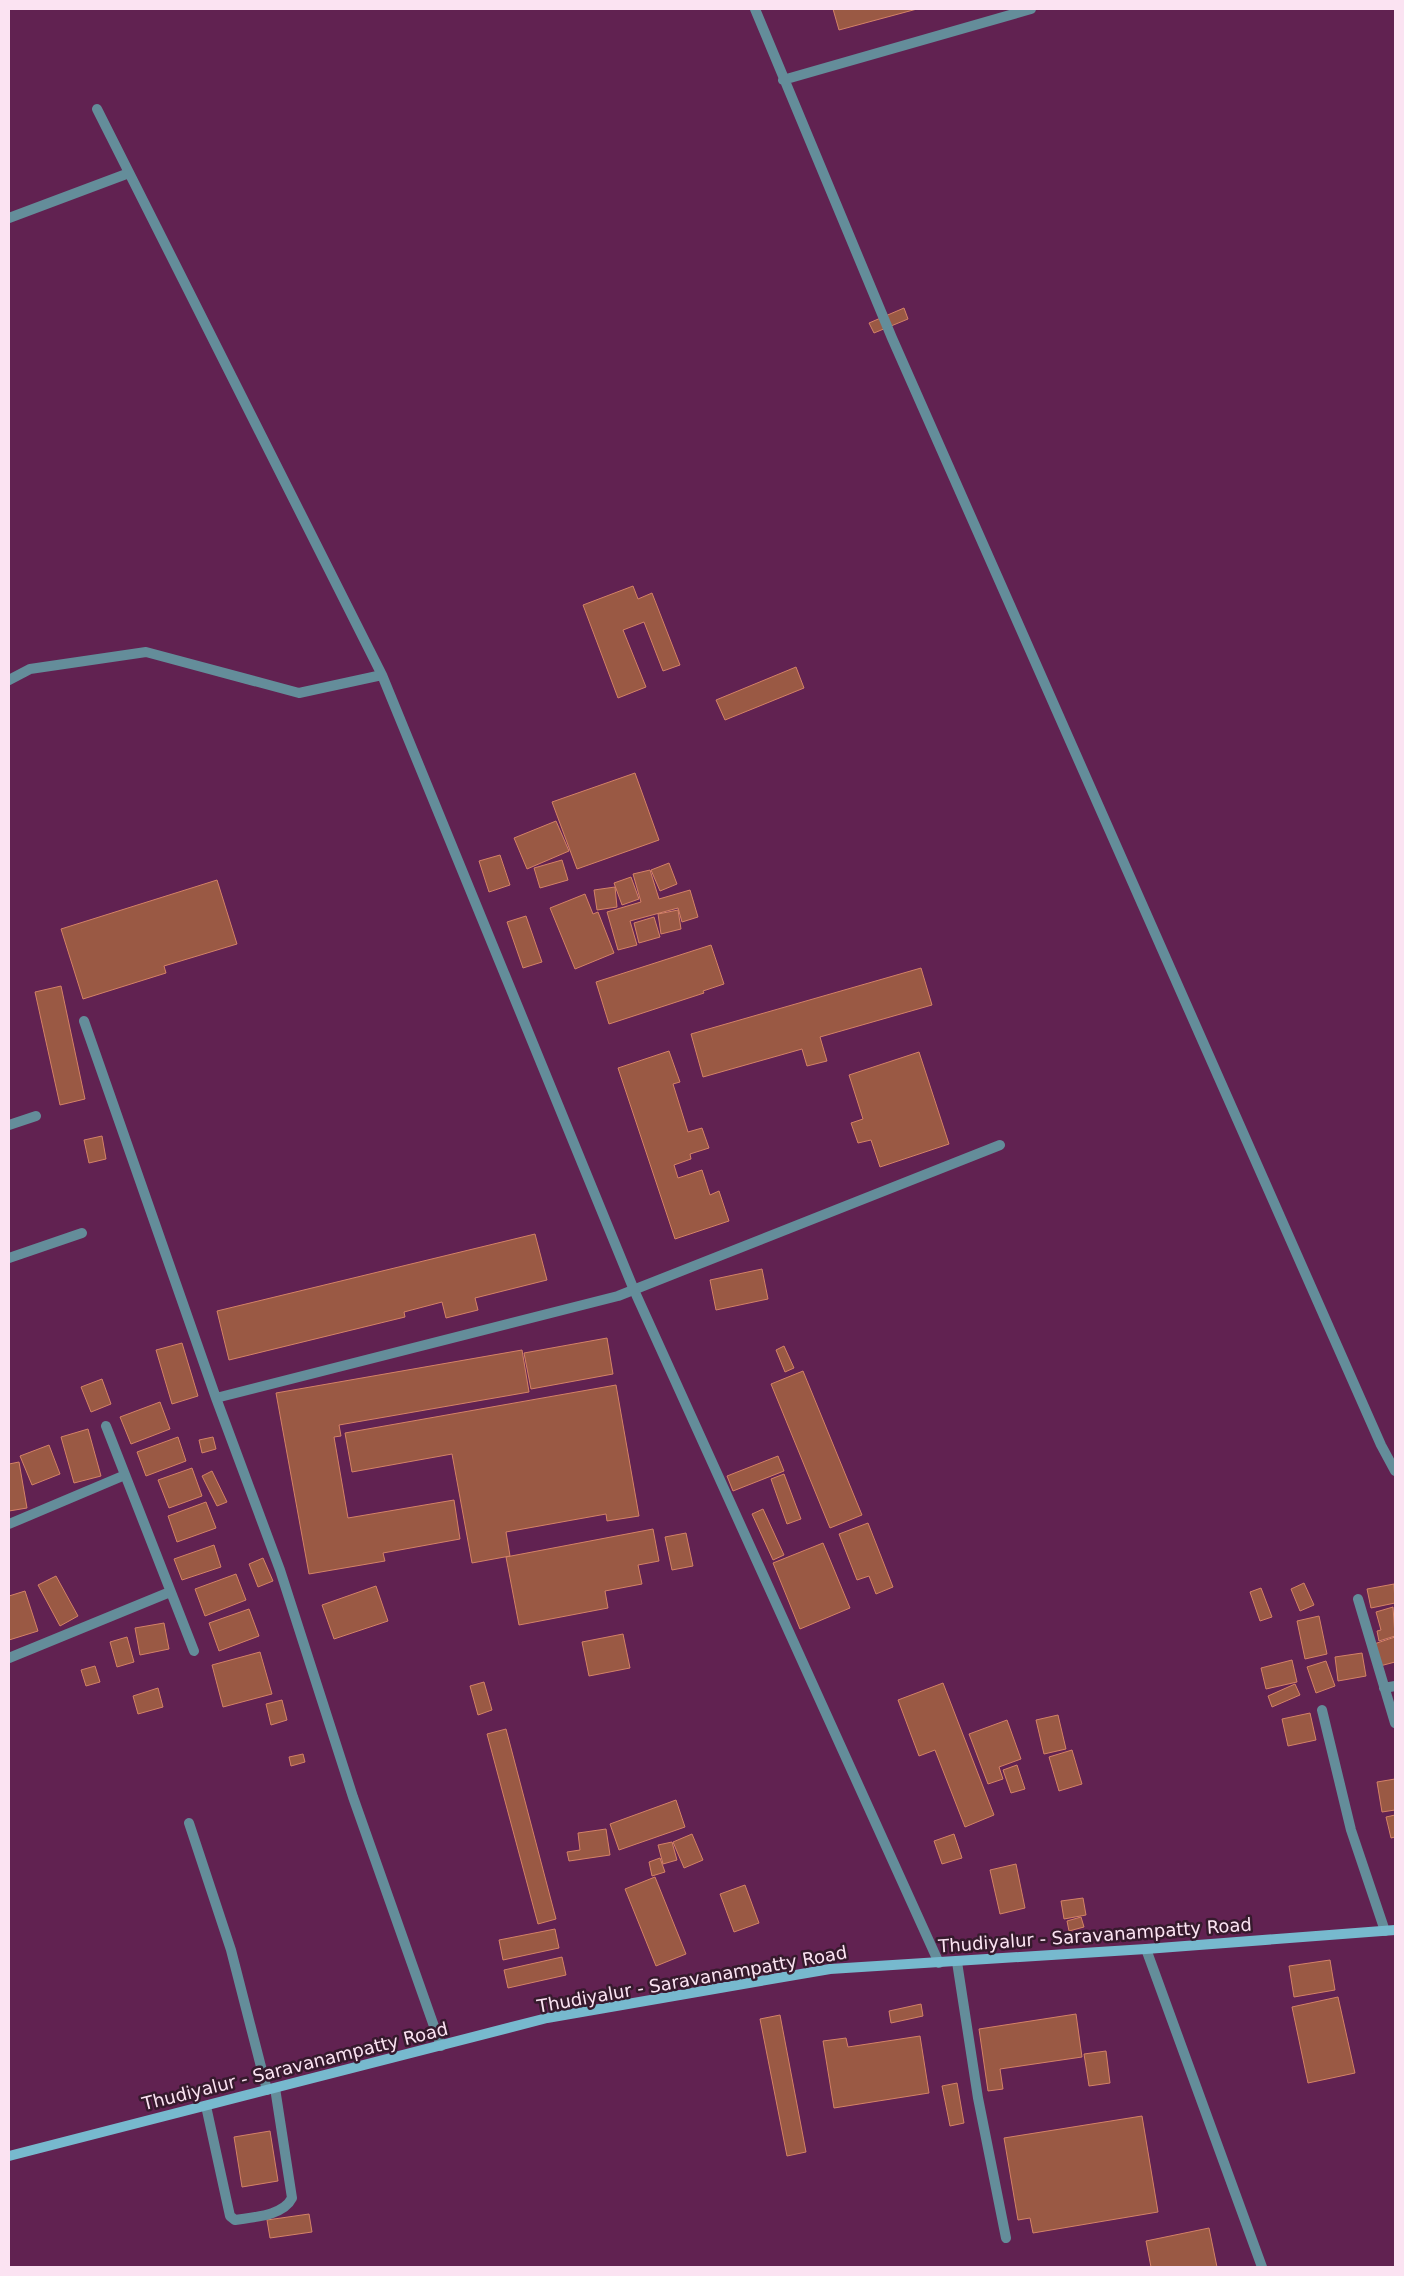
<svg xmlns="http://www.w3.org/2000/svg" width="1404" height="2276" viewBox="0 0 1404 2276" font-family="'DejaVu Sans',sans-serif">
<style>
.building{fill:#9a5944;stroke:#d48267}
.lines{fill:none;stroke-linecap:round;stroke-linejoin:round}
.service{stroke:#648d9a;stroke-width:10}
.minor{stroke:#648d9a;stroke-width:10}
.secondary{stroke:#77b9ce;stroke-width:10}
.labels{text-anchor:middle;dominant-baseline:central;stroke-width:5;stroke-linejoin:round;paint-order:stroke}
.street-label{font-size:18px;fill:#fbe3f2;stroke:#361a2d}
</style>
<rect width="100%" height="100%" fill="#612251"/>
<path class="building" d="M833,9H917L839,30Z
M904,308L908,319L874,333L869,323Z
M633,586L638,599L652,593L680,665L663,671L644,622L623,630L646,687L618,698L583,605Z
M796,667L804,688L725,720L716,700Z
M635,773L659,840L577,869L552,802Z
M556,821L569,851L527,869L514,838Z
M500,855L510,885L489,892L479,861Z
M562,860L568,880L540,888L534,868Z
M669,863L677,884L660,891L651,870Z
M650,870L659,899L690,890L698,917L682,922L678,908L630,921L637,945L618,950L607,912L641,902L633,874Z
M631,877L639,899L622,905L614,883Z
M217,880L237,944L164,966L166,973L83,999L61,929Z
M615,887L617,907L597,910L594,890Z
M585,894L593,914L598,912L614,953L575,969L550,908Z
M678,910L681,929L661,934L658,914Z
M526,916L542,962L523,968L507,922Z
M654,917L660,937L639,943L634,923Z
M711,945L724,984L703,991L704,993L609,1024L596,982Z
M921,968L932,1005L820,1037L827,1061L807,1066L802,1049L703,1077L691,1034Z
M61,986L85,1099L60,1105L35,992Z
M669,1051L680,1082L673,1084L688,1132L702,1128L709,1148L690,1154L691,1159L674,1165L678,1178L702,1170L710,1195L719,1191L729,1221L675,1239L618,1068Z
M919,1052L949,1144L880,1167L871,1140L858,1143L851,1123L863,1119L849,1075Z
M102,1136L106,1159L89,1163L84,1140Z
M535,1234L547,1280L475,1298L478,1310L446,1318L442,1302L404,1312L405,1317L229,1360L217,1311Z
M762,1269L768,1299L716,1310L710,1280Z
M607,1338L613,1374L531,1389L524,1353Z
M182,1343L198,1396L172,1404L156,1350Z
M784,1346L794,1368L785,1372L776,1350Z
M522,1350L529,1392L339,1425L341,1436L334,1437L348,1518L454,1500L460,1539L383,1553L385,1561L309,1574L276,1393Z
M803,1371L862,1515L830,1528L771,1384Z
M102,1379L111,1404L91,1412L81,1387Z
M616,1385L639,1516L607,1521L606,1514L506,1532L510,1556L472,1563L452,1454L352,1472L345,1433Z
M160,1402L170,1429L131,1444L120,1417Z
M88,1429L101,1476L74,1483L61,1437Z
M178,1437L186,1461L146,1476L137,1452Z
M213,1437L216,1449L202,1453L199,1440Z
M49,1445L60,1474L32,1485L20,1456Z
M778,1456L784,1471L733,1491L727,1476Z
M19,1462L27,1508L9,1511V1464Z
M192,1468L202,1496L169,1508L158,1480Z
M212,1471L227,1502L217,1506L202,1476Z
M784,1474L801,1519L787,1524L771,1479Z
M206,1502L216,1528L177,1542L168,1516Z
M763,1509L784,1555L773,1560L752,1514Z
M868,1523L893,1587L876,1594L869,1576L857,1580L839,1534Z
M653,1529L659,1561L638,1565L642,1584L605,1591L608,1608L519,1625L506,1557Z
M686,1533L693,1566L672,1570L665,1537Z
M823,1543L850,1608L800,1629L773,1563Z
M214,1545L221,1567L182,1580L174,1559Z
M263,1558L273,1581L258,1587L249,1564Z
M236,1574L246,1600L205,1616L195,1589Z
M56,1576L78,1616L60,1626L38,1585Z
M1304,1583L1314,1605L1300,1611L1291,1589Z
M1394,1584L1395,1603L1371,1608L1367,1589Z
M376,1586L388,1621L334,1639L322,1605Z
M1261,1588L1272,1617L1260,1621L1250,1592Z
M25,1591L38,1631L9,1640V1596Z
M1393,1607L1395,1636L1379,1641L1377,1631L1381,1630L1376,1612Z
M249,1609L259,1636L219,1651L209,1623Z
M1319,1616L1327,1654L1305,1659L1297,1621Z
M164,1623L169,1649L140,1655L135,1628Z
M623,1634L630,1668L589,1676L582,1642Z
M127,1637L134,1662L117,1667L110,1642Z
M1395,1637V1662L1380,1666L1374,1644Z
M260,1652L272,1694L223,1707L212,1665Z
M1362,1653L1366,1676L1338,1681L1335,1657Z
M1292,1660L1297,1682L1266,1689L1261,1668Z
M1326,1661L1335,1686L1316,1693L1307,1667Z
M95,1666L100,1682L86,1686L81,1670Z
M484,1682L492,1710L478,1715L470,1686Z
M943,1683L994,1815L965,1827L935,1750L919,1756L898,1700Z
M1295,1684L1300,1695L1272,1707L1268,1696Z
M158,1688L163,1707L138,1714L133,1696Z
M282,1700L287,1720L271,1725L266,1704Z
M1310,1713L1316,1740L1288,1746L1282,1719Z
M1058,1715L1066,1749L1044,1754L1036,1720Z
M1007,1720L1021,1759L999,1767L1003,1779L988,1784L969,1734Z
M506,1729L556,1919L538,1924L487,1734Z
M1072,1750L1082,1784L1059,1791L1049,1757Z
M303,1754L305,1762L291,1766L289,1757Z
M1017,1765L1025,1789L1011,1793L1003,1770Z
M1395,1779V1810L1382,1812L1377,1782Z
M676,1800L685,1827L619,1850L610,1824Z
M1395,1815V1837L1391,1838L1386,1817Z
M606,1829L610,1855L569,1861L567,1852L580,1850L578,1833Z
M692,1834L703,1860L684,1868L673,1842Z
M954,1834L962,1858L942,1864L934,1841Z
M672,1842L677,1860L663,1864L658,1845Z
M660,1858L665,1872L652,1876L649,1862Z
M1016,1864L1025,1908L1000,1914L990,1870Z
M655,1877L686,1954L656,1966L625,1889Z
M745,1885L759,1923L734,1932L720,1894Z
M1083,1898L1086,1915L1064,1919L1061,1901Z
M1081,1917L1084,1927L1069,1931L1067,1921Z
M555,1929L559,1948L503,1960L499,1940Z
M562,1957L566,1975L508,1988L504,1970Z
M1330,1960L1335,1990L1294,1997L1289,1966Z
M1338,1997L1355,2073L1308,2083L1292,2007Z
M921,2004L923,2016L891,2023L889,2011Z
M1076,2014L1082,2057L1000,2069L1003,2089L988,2091L979,2029Z
M780,2015L806,2152L787,2156L760,2019Z
M920,2036L929,2093L834,2108L823,2041L846,2038L848,2047Z
M1106,2051L1110,2083L1089,2086L1084,2054Z
M957,2083L964,2123L950,2126L942,2086Z
M1142,2116L1158,2212L1033,2233L1030,2218L1018,2220L1004,2138Z
M270,2131L278,2181L242,2187L234,2137Z
M309,2214L312,2232L270,2238L267,2220Z
M1209,2228L1217,2267H1151L1146,2241Z"/>
<g class="lines">
<path class="service" d="M84,1021L216,1398L280,1570L353,1797L441,2046
M216,1398L618,1296L1000,1145
M189,1823L231,1950L267,2090
M957,1962L978,2098L1006,2238
M206,2106L230,2216L235,2220C253,2217 283,2216 292,2198L275,2088"/>
<path class="minor" d="M755,9L892,338L1381,1445L1395,1471
M783,80L1031,9
M97,109L382,675L634,1290L939,1963
M9,218L129,173
M9,680L30,669L146,652L299,693L382,675
M9,1125L36,1116
M9,1258L82,1233
M106,1426L194,1651
M9,1524L125,1475
M1358,1599L1395,1723
M9,1658L170,1592
M1384,1688L1395,1686
M1322,1710L1351,1830L1385,1931
M1146,1949L1262,2267"/>
<path class="secondary" d="M9,2156L547,2018L830,1969L1146,1949L1395,1930"/>
</g>
<g class="labels">
<g class="street-label">
<text transform="translate(1095 1935) rotate(-4)">Thudiyalur - Saravanampatty Road</text>
<text transform="translate(692 1979) rotate(-10)">Thudiyalur - Saravanampatty Road</text>
<text transform="translate(295 2066) rotate(-14)">Thudiyalur - Saravanampatty Road</text>
</g>
</g>
<rect width="1404" height="2276" fill="none" stroke="#fbe3f2" stroke-width="20"/>
</svg>
